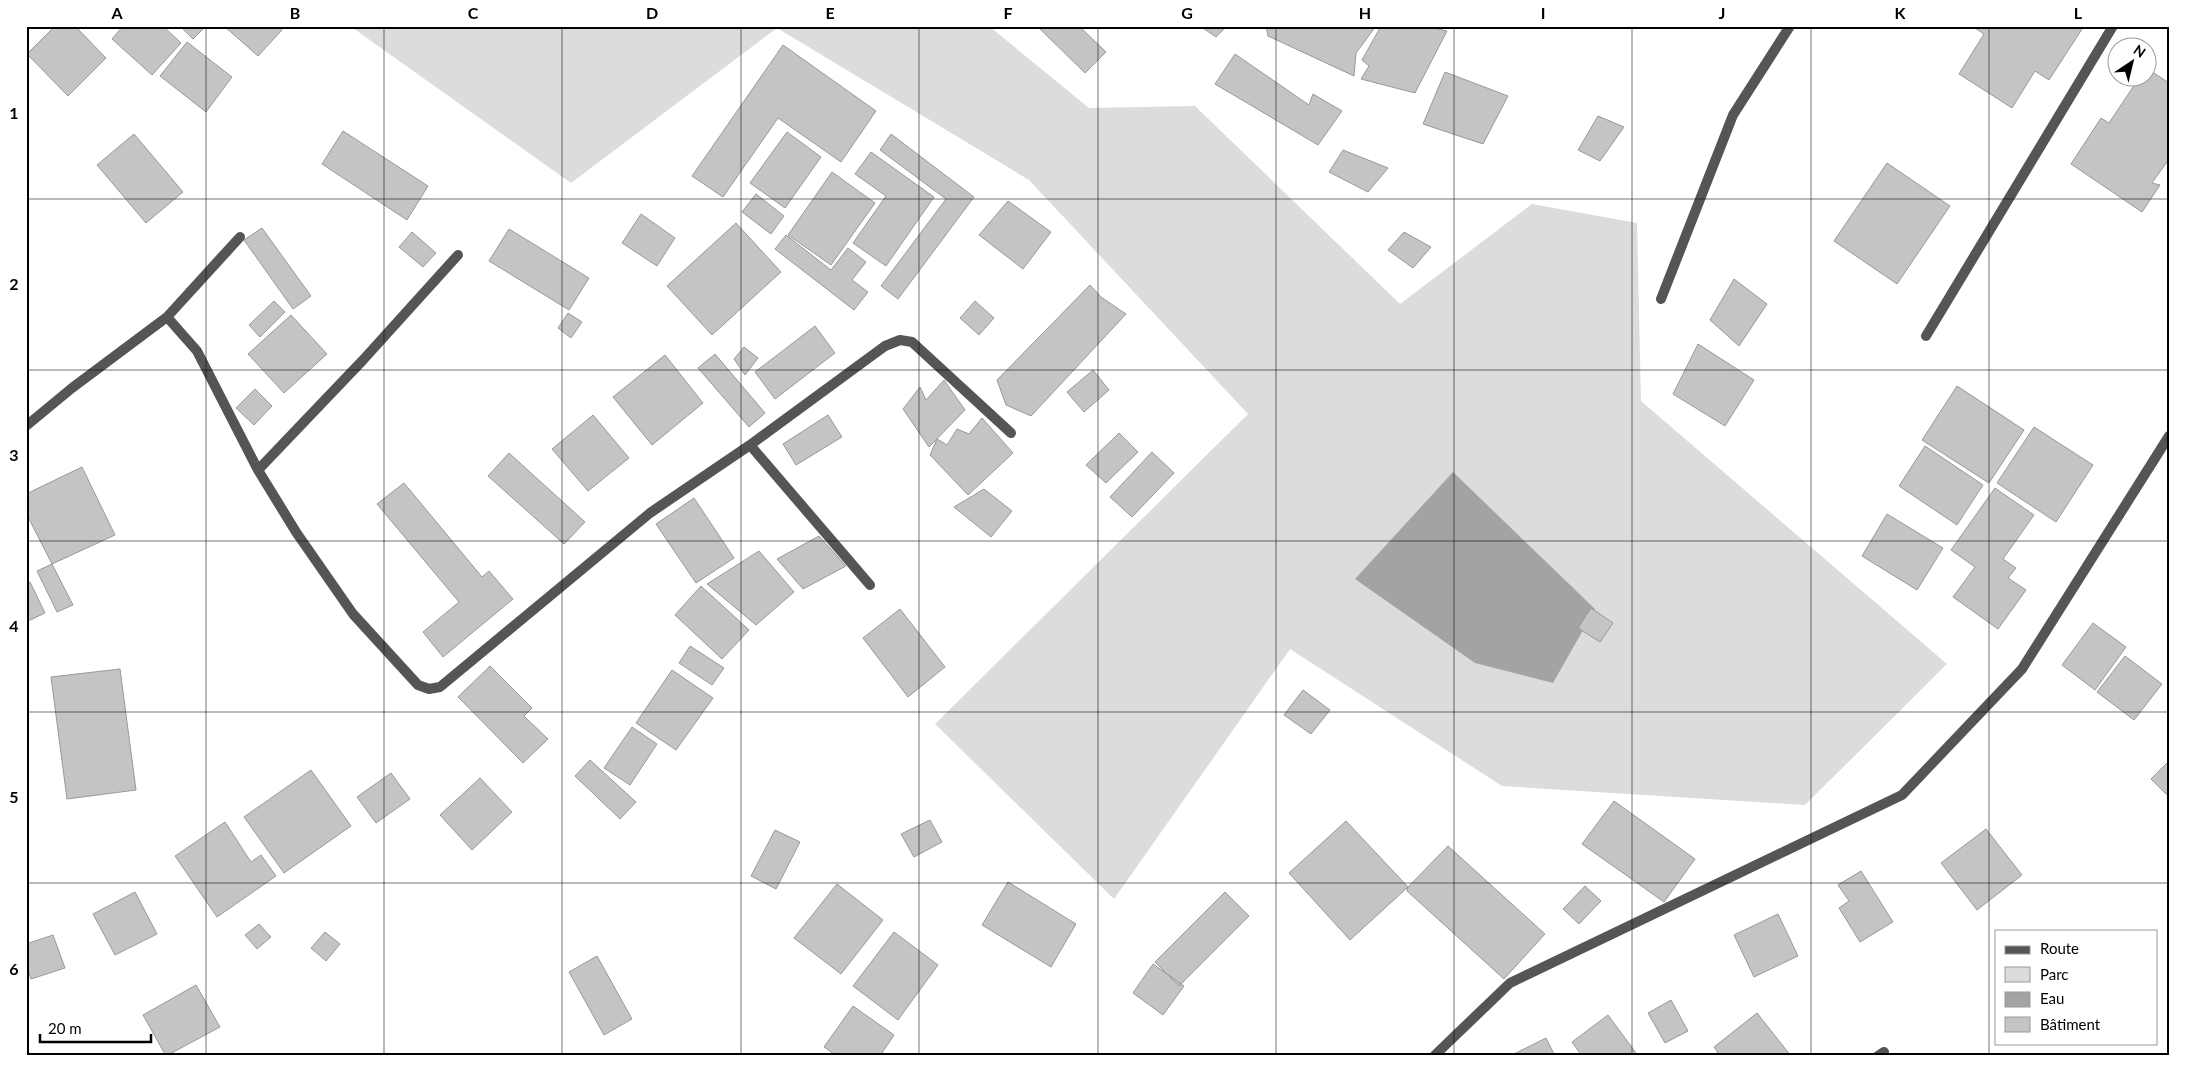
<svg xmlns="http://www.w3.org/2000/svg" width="2195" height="1082" viewBox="0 0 2195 1082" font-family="Lato,sans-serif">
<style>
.green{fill:#dcdcdc}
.water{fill:#a3a3a3}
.building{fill:#c4c4c4;stroke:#999}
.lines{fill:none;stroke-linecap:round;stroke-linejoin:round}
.minor{stroke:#555;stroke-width:10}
.grid{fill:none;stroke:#000;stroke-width:1;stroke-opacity:0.55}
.neatline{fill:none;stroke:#000;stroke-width:2}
.grid-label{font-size:16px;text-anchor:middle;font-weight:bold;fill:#000}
</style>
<rect width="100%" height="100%" fill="#fff"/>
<path class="green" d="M350,26H989L1089,108L1195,106L1400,304L1532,204L1637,223L1641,401L1947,664L1805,805L1502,786L1290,649L1114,899L935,724L1248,414L1029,180L777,28L571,183Z"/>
<path class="water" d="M1453,472L1595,609L1553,683L1475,663L1355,579Z"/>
<path class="building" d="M55,26H75L106,58L68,96L27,54Z
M123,26H163L181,43L152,75L112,39Z
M180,26H206L193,39Z
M224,26H278L282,30L258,56Z
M1037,26H1079L1106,52L1085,73Z
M1200,26H1227L1216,37Z
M1266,26H1376L1356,53L1354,76L1268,36Z
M1381,26H1426L1447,31L1415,93L1361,79L1369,66L1362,60Z
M1972,26H2084L2049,80L2035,71L2012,108L1959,74L1984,34Z
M187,42L232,77L206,112L160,76Z
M783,45L876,111L841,162L778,118L723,197L692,176Z
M1235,54L1309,105L1313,94L1342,111L1318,145L1215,84Z
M2148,69L2169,83V159L2152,183L2160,185L2142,212L2071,164L2101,118L2109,123L2139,78H2148Z
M1445,72L1508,96L1483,144L1423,124Z
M1598,116L1624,127L1600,161L1578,150Z
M343,131L428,186L407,220L322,164Z
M787,132L821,157L785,208L750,183Z
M134,134L183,192L146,223L97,165Z
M891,134L974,197L898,299L881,286L946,199L880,150Z
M1343,150L1388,168L1368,192L1329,172Z
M871,152L934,197L886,266L853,243L886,196L855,174Z
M1887,163L1950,206L1897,284L1834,241Z
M832,172L875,203L831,265L788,235Z
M756,194L784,216L771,234L742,212Z
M1008,201L1051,232L1023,269L979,235Z
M641,214L675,238L657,266L622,243Z
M736,223L781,272L712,335L667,286Z
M262,228L311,296L293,309L244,240Z
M509,229L589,278L569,310L489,261Z
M412,232L436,253L423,267L399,247Z
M1404,232L1431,247L1413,268L1388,250Z
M786,235L831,270L848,248L866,262L852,280L868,292L854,310L775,249Z
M1734,279L1767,304L1739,346L1710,320Z
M1090,285L1101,297L1126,314L1031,416L1006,405L997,380Z
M274,301L285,312L260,337L249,325Z
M975,301L994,318L979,335L960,318Z
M568,313L582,322L571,338L558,328Z
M291,315L327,354L284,393L248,354Z
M815,326L835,353L775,399L755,372Z
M1698,344L1754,380L1725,426L1673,394Z
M744,347L758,358L745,375L734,359Z
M715,354L765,413L749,427L698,368Z
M665,355L703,403L652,445L613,397Z
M1093,370L1109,390L1084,412L1067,392Z
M944,380L965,410L929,447L903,409L920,387L926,400Z
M1957,386L2024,430L1989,483L1922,440Z
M255,389L272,406L254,425L236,408Z
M593,415L629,458L588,491L552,449Z
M828,415L842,437L796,465L783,444Z
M982,418L1013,453L968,495L930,455L937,439L947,445L957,429L969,434Z
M2034,427L2093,465L2056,522L1997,483Z
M1119,433L1138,452L1106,483L1086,465Z
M1925,446L1983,485L1957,525L1899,486Z
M1152,452L1174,473L1132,517L1110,497Z
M509,453L585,522L564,544L488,476Z
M82,467L115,535L52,564L26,513V494Z
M404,483L482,577L489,571L513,599L443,657L423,632L459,602L377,504Z
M1995,488L2034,515L2003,559L2016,568L2008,578L2026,590L1998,629L1953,597L1975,567L1951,550Z
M984,489L1012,511L991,537L954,507Z
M694,498L734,558L696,583L656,524Z
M1887,514L1943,548L1917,590L1862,556Z
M819,536L846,566L803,589L777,559Z
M759,551L794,592L756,625L707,584Z
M52,564L73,605L57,612L37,571Z
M30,582L45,613L26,622V584Z
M701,586L749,630L722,659L675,615Z
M1591,608L1613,623L1600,642L1578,628Z
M900,609L945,667L908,697L863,638Z
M2093,623L2126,647L2095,690L2062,665Z
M690,646L724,668L712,685L679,663Z
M2125,656L2162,684L2134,720L2097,692Z
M490,666L532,708L524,716L548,739L523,763L458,697Z
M120,669L136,790L67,799L51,677Z
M672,670L713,698L676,750L636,723Z
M1303,690L1330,710L1311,734L1284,715Z
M632,727L657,744L630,785L604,768Z
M590,760L636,802L620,819L575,776Z
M2169,761V793L2167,795L2151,779Z
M311,770L351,826L284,873L244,817Z
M391,773L410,799L376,823L357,797Z
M480,778L512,812L472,850L440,815Z
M1614,801L1695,859L1664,902L1582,844Z
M930,820L942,842L914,857L901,834Z
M1346,821L1408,887L1350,940L1289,873Z
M225,822L251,862L261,855L276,876L217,917L175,856Z
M1986,829L2022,875L1977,910L1941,863Z
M775,830L800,842L776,889L751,876Z
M1448,846L1545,934L1504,979L1407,891L1408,887Z
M1861,871L1893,922L1860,942L1839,908L1849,901L1838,885Z
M1008,882L1076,924L1051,967L982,925Z
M837,884L883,920L841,974L794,938Z
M1585,886L1601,901L1579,924L1563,909Z
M135,892L157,934L115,955L93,914Z
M1225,892L1249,916L1179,986L1155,962Z
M1778,914L1798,956L1754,977L1734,935Z
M259,924L271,937L257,949L245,935Z
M325,932L340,944L326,961L311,948Z
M894,932L938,965L898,1020L853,986Z
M53,935L65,968L31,979L26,964V944Z
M597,956L632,1019L604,1035L569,972Z
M1153,964L1184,986L1163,1015L1133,993Z
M196,985L220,1027L166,1056L143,1015Z
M1671,1000L1688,1031L1665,1043L1648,1013Z
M853,1006L894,1035L880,1056H837L824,1047Z
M1757,1013L1791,1056H1720L1714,1047Z
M1608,1015L1636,1053L1633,1056H1582L1572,1042Z
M1546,1038L1555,1056H1510Z"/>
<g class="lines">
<path class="minor" d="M1661,299L1733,115L1790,26
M167,317L197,351L258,470L296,532L353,614L418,685L429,689L440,687L650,513L750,445L885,346L900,340L912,342L1011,433
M1926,336L2113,26
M26,426L72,388L167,317L240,237
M750,445L870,585
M258,470L363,360L458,255
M1434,1056L1510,983L1902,795L2022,669L2169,436
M1878,1056L1884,1052"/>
</g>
<path class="grid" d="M206,26V1056M384,26V1056M562,26V1056M741,26V1056M919,26V1056M1098,26V1056M1276,26V1056M1454,26V1056M1632,26V1056M1811,26V1056M1989,26V1056M26,199H2169M26,370H2169M26,541H2169M26,712H2169M26,883H2169"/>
<rect width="2195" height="1082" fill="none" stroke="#ffffff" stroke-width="55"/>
<rect x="1995" y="930" width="162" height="115" fill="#ffffff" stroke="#999999"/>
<rect x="2005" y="946" width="25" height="8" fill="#555555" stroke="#999999"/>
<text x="2040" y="954" font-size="15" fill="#000000">Route</text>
<rect x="2005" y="967" width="25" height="15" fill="#dcdcdc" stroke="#999999"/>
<text x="2040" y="980" font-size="15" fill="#000000">Parc</text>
<rect x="2005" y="992" width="25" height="15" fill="#a3a3a3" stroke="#999999"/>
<text x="2040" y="1004" font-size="15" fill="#000000">Eau</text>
<rect x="2005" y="1017" width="25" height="15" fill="#c4c4c4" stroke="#999999"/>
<text x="2040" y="1030" font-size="15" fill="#000000">Bâtiment</text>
<g transform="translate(2132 62) rotate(35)"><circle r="24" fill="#ffffff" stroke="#999999"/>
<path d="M0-4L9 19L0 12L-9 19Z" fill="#000000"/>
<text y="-8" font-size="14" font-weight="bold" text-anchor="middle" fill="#000000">N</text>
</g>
<path d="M40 1034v8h111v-8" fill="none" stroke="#000000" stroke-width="2.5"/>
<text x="48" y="1034" font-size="15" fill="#000000" stroke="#ffffff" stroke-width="4" paint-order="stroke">20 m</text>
<rect x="28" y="28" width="2140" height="1026" class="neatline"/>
<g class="grid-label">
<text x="117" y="19">A</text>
<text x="295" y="19">B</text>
<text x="473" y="19">C</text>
<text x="652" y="19">D</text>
<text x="830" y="19">E</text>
<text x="1008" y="19">F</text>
<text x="1187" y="19">G</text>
<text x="1365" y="19">H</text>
<text x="1543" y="19">I</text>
<text x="1722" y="19">J</text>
<text x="1900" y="19">K</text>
<text x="2078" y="19">L</text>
<text x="14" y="119">1</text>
<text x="14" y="290">2</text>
<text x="14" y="461">3</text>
<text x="14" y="632">4</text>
<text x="14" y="803">5</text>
<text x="14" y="975">6</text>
</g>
</svg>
